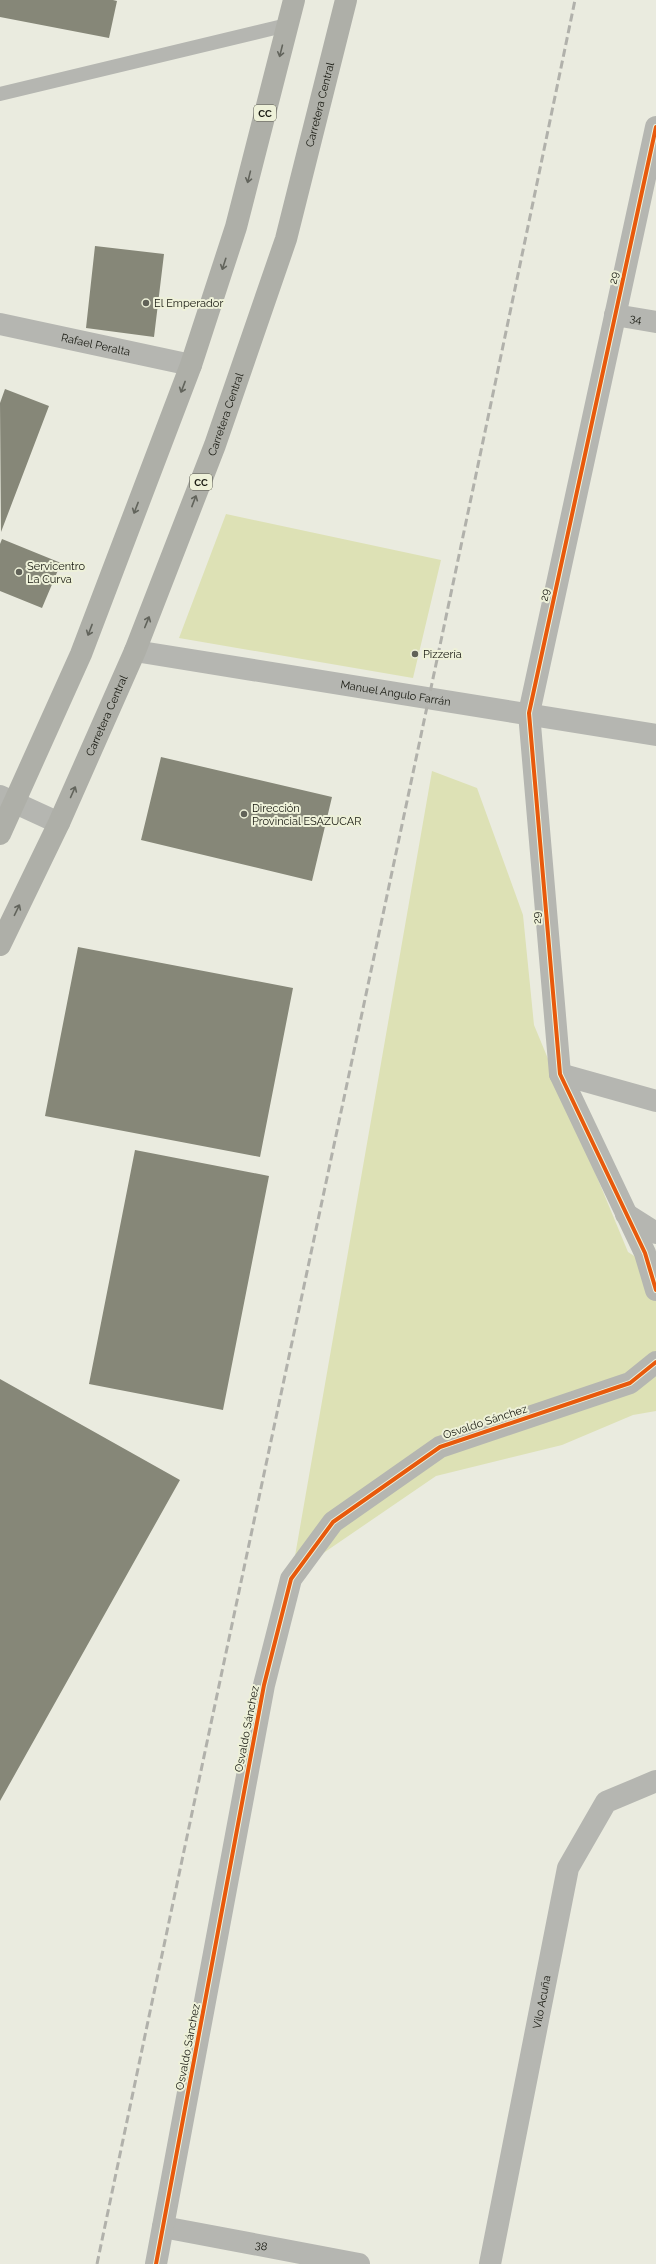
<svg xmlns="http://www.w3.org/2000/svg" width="656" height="2264" viewBox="0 0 656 2264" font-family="Raleway,sans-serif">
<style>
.green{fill:#dde1b5}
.building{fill:#868778}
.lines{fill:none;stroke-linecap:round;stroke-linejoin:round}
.lane{stroke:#b5b6b1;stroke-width:14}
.street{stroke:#b5b6b1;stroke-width:22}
.primary{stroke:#aeafa8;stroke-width:22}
.rail{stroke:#b1b1ab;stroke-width:3;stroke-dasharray:8 4;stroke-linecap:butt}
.cycleway-casing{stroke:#eef1d9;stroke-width:6}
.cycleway{stroke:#e8590c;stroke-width:4}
.oneway{stroke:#62645c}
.poi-dot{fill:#616258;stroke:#eef1d9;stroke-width:1.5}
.labels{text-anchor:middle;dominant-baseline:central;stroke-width:4;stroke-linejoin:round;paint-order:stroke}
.shield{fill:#eef1d9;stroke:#58594c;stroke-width:1}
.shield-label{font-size:10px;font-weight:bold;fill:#171810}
.street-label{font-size:11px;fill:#171810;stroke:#eef1d9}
.poi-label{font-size:11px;fill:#171810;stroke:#eef1d9;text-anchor:start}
</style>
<rect width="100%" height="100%" fill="#eaebdf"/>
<path class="green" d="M226,514L441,560L413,678L179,638Z
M432,771L477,788L523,915L534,1025L628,1252L656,1270V1411L633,1415L562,1445L436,1476L322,1554L291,1579Z"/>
<path class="building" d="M0,0H113L117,1L109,38L0,17Z
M95,246L164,254L154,337L86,328Z
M5,389L49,406L1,532L0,403Z
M2,539L61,563L42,608L0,591V544Z
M161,757L332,797L312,881L141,840Z
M78,947L293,988L260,1157L45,1116Z
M135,1150L269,1176L223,1410L89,1384Z
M0,1379L180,1480L0,1801Z"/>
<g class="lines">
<path class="lane" d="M0,94L287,25"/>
<g class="street">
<path d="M656,127L529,713L560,1074L645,1253L656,1290"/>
<path id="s1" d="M615,315L656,322"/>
<path id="s2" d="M0,324L191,365"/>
<path id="s3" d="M135,651L656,735"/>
<path d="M0,796L59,823"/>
<path d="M560,1074L656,1101"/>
<path d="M626,1214L656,1233"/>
<path id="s4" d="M163,2227L359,2264"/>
<path d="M156,2264L264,1685L291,1579L333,1522L440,1447L630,1383L656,1362"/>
<path id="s5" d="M490,2264L568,1868L606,1802L656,1781"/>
</g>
<g class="primary">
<path d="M0,834L81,654L191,365L236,227L294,0"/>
<path id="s6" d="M0,945L59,823L135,651L215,445L286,239L346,0"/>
</g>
<path class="rail" d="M97,2264C255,1509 419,755 575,0"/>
<g class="cycleway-casing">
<path id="cycleway" d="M656,127L529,713L560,1074L645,1253L656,1290
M156,2264L264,1685L291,1579L333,1522L440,1447L630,1383L656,1362"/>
</g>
<use href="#cycleway" class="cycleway"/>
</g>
<defs><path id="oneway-shaft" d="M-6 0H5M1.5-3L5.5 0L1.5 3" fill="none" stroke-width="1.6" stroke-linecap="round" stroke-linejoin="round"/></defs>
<g class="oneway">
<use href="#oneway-shaft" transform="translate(281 51) rotate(104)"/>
<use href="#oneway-shaft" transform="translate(249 177) rotate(104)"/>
<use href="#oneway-shaft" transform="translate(224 264) rotate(108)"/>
<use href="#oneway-shaft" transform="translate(183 387) rotate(111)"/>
<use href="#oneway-shaft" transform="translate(194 501) rotate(-69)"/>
<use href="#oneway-shaft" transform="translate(136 508) rotate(111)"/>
<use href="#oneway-shaft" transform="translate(147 622) rotate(-68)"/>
<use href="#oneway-shaft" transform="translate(90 630) rotate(111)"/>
<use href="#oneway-shaft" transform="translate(73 792) rotate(-66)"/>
<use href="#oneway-shaft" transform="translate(17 910) rotate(-64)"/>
</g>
<g class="poi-dot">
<circle cx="146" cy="303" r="4"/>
<circle cx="19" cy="572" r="4"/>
<circle cx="415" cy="654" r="4"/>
<circle cx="244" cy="814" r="4"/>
</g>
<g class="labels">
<g class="shield">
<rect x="254" y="105" width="22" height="16" rx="3"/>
<rect x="190" y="474" width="22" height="16" rx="3"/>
</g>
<g class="shield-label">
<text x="265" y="113">CC</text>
<text x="201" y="482">CC</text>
</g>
<g class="street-label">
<text stroke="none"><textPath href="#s6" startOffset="901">Carretera Central</textPath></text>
<text transform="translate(614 278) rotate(-78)">29</text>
<text stroke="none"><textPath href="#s1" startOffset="21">34</textPath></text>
<text stroke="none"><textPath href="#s2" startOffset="98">Rafael Peralta</textPath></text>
<text stroke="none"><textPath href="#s6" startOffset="577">Carretera Central</textPath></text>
<text transform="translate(545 595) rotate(-78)">29</text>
<text stroke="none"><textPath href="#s3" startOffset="264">Manuel Angulo Farrán</textPath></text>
<text stroke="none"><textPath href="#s6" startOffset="253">Carretera Central</textPath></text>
<text transform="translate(537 918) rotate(-95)">29</text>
<text transform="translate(485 1422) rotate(-18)">Osvaldo Sánchez</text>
<text transform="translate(247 1729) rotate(-79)">Osvaldo Sánchez</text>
<text stroke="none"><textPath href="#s5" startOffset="267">Vilo Acuña</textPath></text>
<text transform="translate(188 2047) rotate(-79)">Osvaldo Sánchez</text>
<text stroke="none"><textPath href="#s4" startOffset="100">38</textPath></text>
</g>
<g class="poi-label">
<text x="154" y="303">El Emperador</text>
<text x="27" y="566">Servicentro<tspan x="27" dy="13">La Curva</tspan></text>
<text x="423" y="654">Pizzería</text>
<text x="252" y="808">Dirección<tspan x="252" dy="13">Provincial ESAZUCAR</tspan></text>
</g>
</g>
</svg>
